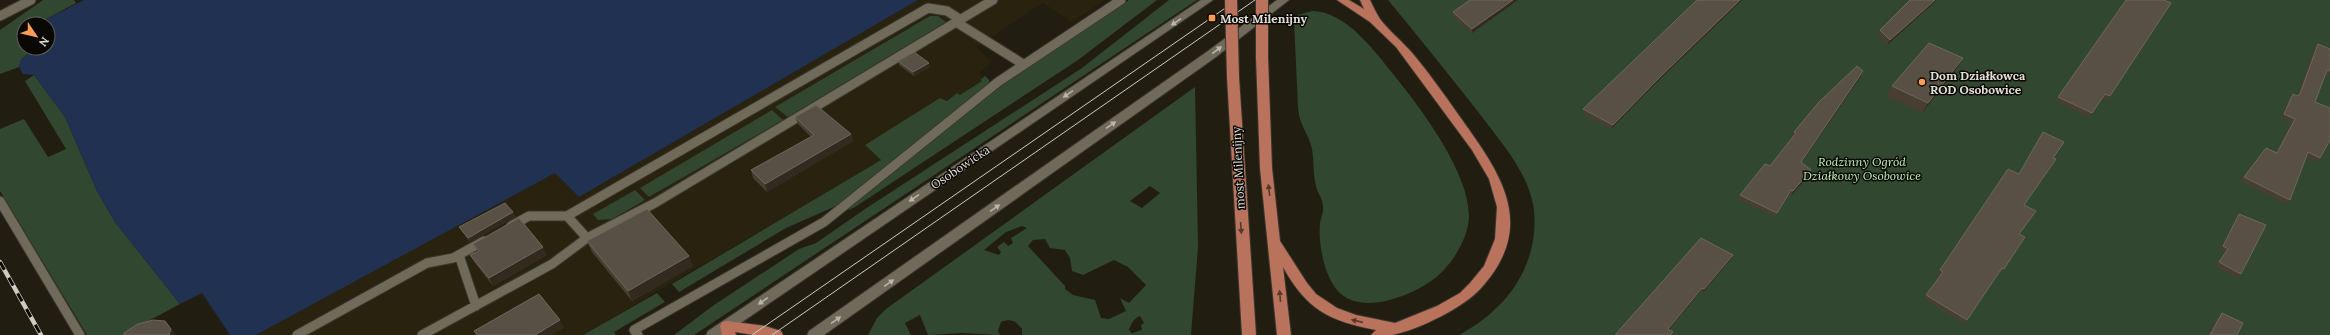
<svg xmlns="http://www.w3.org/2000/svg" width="2330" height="335" viewBox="0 0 2330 335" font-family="Lora,serif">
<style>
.built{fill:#29220f}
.green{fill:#31472f;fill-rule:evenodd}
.water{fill:#203152}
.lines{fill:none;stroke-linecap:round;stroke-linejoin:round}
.lane-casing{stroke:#3b3730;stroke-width:11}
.secondary-casing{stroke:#3b3730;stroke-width:2}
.primary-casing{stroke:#3b3730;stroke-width:2}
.lane{stroke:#706a5b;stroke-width:9}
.secondary{fill:#706a5b;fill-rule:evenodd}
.primary{fill:#b9725c;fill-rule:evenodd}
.tram{stroke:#cecbc2;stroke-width:1}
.rail-casing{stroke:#cecbc2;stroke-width:4.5}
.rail{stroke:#0a0804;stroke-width:3;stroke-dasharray:9;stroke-linecap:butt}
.primary-bridge-casing{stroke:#3b3730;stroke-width:14;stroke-linecap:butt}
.primary-bridge{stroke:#b9725c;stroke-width:12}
.wall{fill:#483f33}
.shaded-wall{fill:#322a1e}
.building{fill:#585045;stroke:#6e675c}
.oneway{fill:#bab6ac}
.oneway2{fill:#59382c}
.poi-dot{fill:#fe9c57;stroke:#0a0804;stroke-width:1.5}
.labels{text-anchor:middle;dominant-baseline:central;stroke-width:3;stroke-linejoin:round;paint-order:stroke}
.poi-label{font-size:12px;font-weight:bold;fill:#e2dfd7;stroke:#0a0804;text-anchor:start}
.park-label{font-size:12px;font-style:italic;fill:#c0f4bb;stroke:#0a0804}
.street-label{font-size:12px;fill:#e2dfd7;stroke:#0a0804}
</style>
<rect width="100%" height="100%" fill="#221d11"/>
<path class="built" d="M918,0H1105L1072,22L1043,3L976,47L992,62L979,73L985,76L981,79L982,81L960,96L957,94L947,101L865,145L881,160L583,335H256L555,173L579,197Z"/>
<path class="green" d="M43,0H74L76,3L37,24H24V48H28V53L21,60L19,67L0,74V30Z
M1129,0H1157L1078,60L855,207L849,210L847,208L995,90Z
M1169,0H1197L694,335H674L714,305L799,249L816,243L865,209L1082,68Z
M1388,0H2330V335H1459C1499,313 1529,280 1534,233C1535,222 1535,211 1532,200C1524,167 1499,140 1479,113C1449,75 1419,37 1388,0Z
M1312,11C1345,11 1374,50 1393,74C1420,107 1470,173 1469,217C1468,239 1452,265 1434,279C1411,296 1360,317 1337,290C1324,275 1318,243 1320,223C1321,217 1324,212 1323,206C1323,198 1317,193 1316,186C1313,174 1314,161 1312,149C1310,138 1303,129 1300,119C1297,108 1298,96 1297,86C1296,64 1295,42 1294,20L1298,15Z
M930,16H938L946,22L788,117L775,107Z
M34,75L65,117L97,191L115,222L180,304L122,335H87L0,191V129L24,119L48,157L66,149L25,81Z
M985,76L989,80V85L836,206L786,228L679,292L672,284L881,160L865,145L940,98L947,101L957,93L960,95L982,81L980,80Z
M1195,87L1198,247L1191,335H1022V329C1016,321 1011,318 1001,322L998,331L1000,335L961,333L928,335L920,315L905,323L911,335H868L877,318L886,309ZM1150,186L1160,193L1142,208L1130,201ZM1022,226L1027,228L1011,238L1013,243L1008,246L1004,242L997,247L1001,252L999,255L984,250L1006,232ZM1045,239L1050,248L1065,250L1070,258L1072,271L1083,275L1114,260L1128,267L1146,285L1129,303L1120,298L1126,311L1109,319L1101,318L1095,300L1073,295L1065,289V286L1028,246L1033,240ZM1140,316L1144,323L1141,325L1142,330L1132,333L1129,330C1131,324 1134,318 1140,316Z
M772,110L783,120L649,197L640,188Z
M635,190L645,200L612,219L598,220L593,214Z
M657,293L665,302L614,332L616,335H583Z"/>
<path class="water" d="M84,0H918L579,197L555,173L256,335H230L202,293L180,304L115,222L97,191L65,117L34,75L23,74L19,67L21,60L28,53V48H48V24H37Z"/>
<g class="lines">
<g class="lane-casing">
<path id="lane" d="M0,16L31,0
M956,22L1023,64
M0,201L80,335
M511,226L529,216H567
M587,238L567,216L928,8L947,11L961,20
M459,255L476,306
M297,335L427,263L453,258L484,241
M422,335L552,264L587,238L655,203L993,0
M638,335L634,330L824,222L998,82L1121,0"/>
</g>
<g class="secondary-casing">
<path id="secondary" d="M1201,0H1213L723,335H706L708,331Z
M1277,0H1289L1216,57L824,335H807L809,331L1208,51Z"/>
</g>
<g class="primary-casing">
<path id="primary" d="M1337,0H1349L1364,9L1360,0H1370C1373,6 1376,13 1380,19C1389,31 1403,42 1413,54C1430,74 1445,96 1460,117C1500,173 1538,224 1482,287C1465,307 1418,330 1392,335C1386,335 1378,335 1371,335L1376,330C1329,321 1307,310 1283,267L1291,335H1277L1260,168L1256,57L1258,54H1266L1268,57L1272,168L1280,241L1307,283L1316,294L1337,308L1356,315L1395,323L1437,306L1460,293L1470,283L1484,266L1495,239L1497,207L1489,179L1472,150L1396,47L1370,22Z
M1233,73L1239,77L1256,335H1242L1227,77Z
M727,321L765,326L781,331L783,335H754L735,332L736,335H722L720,326L722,322Z"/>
</g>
<use href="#lane" class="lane"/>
<use href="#secondary" class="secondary"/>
<use href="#primary" class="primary"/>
<path class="tram" d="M752,335L1237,0
M772,335L1255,0"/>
<g class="rail-casing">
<path id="rail" d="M0,262L41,335"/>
</g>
<use href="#rail" class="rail"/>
<g class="primary-bridge-casing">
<path id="primary-bridge" d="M1231,0L1233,77
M1262,0V57"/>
</g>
<use href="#primary-bridge" class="primary-bridge"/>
</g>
<path class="wall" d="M1518,0L1472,33L1453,17V12Z
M1697,0H1742L1656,83L1611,129L1581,113L1583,109Z
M1937,0L1887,45L1878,35L1880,30Z
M2126,0L2110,96L2107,101L2102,99L2089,117L2055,101Z
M2318,44L2330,49V77L2325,75L2315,102L2320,158L2317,162L2306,157L2290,200L2286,204L2240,181L2266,148L2276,153L2291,123L2281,118L2289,99L2293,94L2297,96L2315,48Z
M898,61L930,67L914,76L899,65Z
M1957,68L1922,113L1886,96L1892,86Z
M1861,76L1801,163L1811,170L1809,175L1791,196L1789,194L1775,217L1738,199L1740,195L1770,166L1793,137L1791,136L1794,132Z
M795,117L851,134L853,141L767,192L753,178L751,170L811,137L798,124Z
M2043,132L2053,158L2024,205L2019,234L2004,269L2001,274L1999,272L1964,324L1924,299L1940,276L1937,274L2008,169L2019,174Z
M513,212L515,217L470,242L462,231L459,227Z
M2239,214L2241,274L2238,278L2215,267L2225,253L2220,250L2236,218Z
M587,241L693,266L632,301L592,252Z
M473,244L547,255L493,286L475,263L470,255L478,251Z
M1731,259L1702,293L1700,292L1669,329L1673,332L1672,335H1615Z
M2222,313L2237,335H2208L2218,317Z"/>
<path class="shaded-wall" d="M1513,0H1518L1472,33V29Z
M1740,0H1742L1656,83L1611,129L1613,125L1658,79Z
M1935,0H1937L1887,45L1890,40Z
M1963,58L1957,68L1922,113L1928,103Z
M929,63L930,67L914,76L913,72Z
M1863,71L1861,76L1799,166L1801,162Z
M851,134L853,141L767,192L765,184Z
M1811,170L1809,175L1791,196L1793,191Z
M513,212L515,217L470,242L468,238Z
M543,247L547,255L493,286L489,278Z
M1733,255L1731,259L1702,293L1704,289Z
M689,256L693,266L632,301L628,291Z
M1702,288L1700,292L1666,333L1668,329Z
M560,320L564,328L552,335H535Z
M165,321L175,333L174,335H170Z"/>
<path class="building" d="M1470,0H1513L1472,29L1453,12Z
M1697,0H1740L1658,79L1613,125L1583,109Z
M1910,0H1935L1890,40L1880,30Z
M2126,0H2164L2171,3L2110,96L2105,94L2092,113L2058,97Z
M1929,43L1963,58L1928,103L1892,86Z
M2318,44L2330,49V71L2327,70L2315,102L2330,108V140L2320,158L2308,152L2290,200L2244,177L2266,148L2277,153L2295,119L2284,114L2293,94L2297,96L2300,94Z
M914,52L929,63L913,72L898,61Z
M1857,66L1863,71L1801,162L1811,170L1793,191L1791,190L1777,213L1740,195L1765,164L1770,166L1796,133L1794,132L1819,102Z
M816,105L851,134L765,184L751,170L814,135L795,117Z
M2043,132L2064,142L2053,158L2056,159L2024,205L2036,211L2019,234L2025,237L2004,269L2002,268L1967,320L1926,295L1943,272L1940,270L2008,169L2019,174Z
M505,203L513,212L468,238L459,227Z
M647,209L689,256L628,291L587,241Z
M2239,214L2266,225L2241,274L2219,262L2228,249L2223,246Z
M519,218L543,247L489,278L470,255L479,251L473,244Z
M1701,238L1733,255L1704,289L1702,288L1668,329L1673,332L1670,335H1615Z
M539,294L560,320L535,335H477L474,331Z
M2222,313L2243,323L2237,335H2210Z
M153,320L165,321L171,329L169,334L170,335H123L124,333L138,324Z"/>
<defs><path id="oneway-solid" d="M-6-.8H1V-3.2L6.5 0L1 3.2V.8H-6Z"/></defs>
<g class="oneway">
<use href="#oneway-solid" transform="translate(1176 22) rotate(146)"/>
<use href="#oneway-solid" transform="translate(1217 50) rotate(-37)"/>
<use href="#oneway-solid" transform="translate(1068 94) rotate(146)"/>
<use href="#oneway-solid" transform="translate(1111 125) rotate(-35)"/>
<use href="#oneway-solid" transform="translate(914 198) rotate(146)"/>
<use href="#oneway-solid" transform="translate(995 208) rotate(-35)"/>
<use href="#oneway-solid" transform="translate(889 283) rotate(-35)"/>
<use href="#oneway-solid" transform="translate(763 301) rotate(145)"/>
<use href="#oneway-solid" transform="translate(836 320) rotate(-35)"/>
</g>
<g class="oneway2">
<use href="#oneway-solid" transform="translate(1269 190) rotate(-97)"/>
<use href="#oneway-solid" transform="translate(1241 228) rotate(86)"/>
<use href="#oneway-solid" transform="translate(1280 296) rotate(-95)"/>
<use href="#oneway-solid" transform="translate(1357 321) rotate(-167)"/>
</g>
<g class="poi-dot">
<rect x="1208" y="14" width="8" height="8" rx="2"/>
<circle cx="1922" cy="82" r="4"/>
</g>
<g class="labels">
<g class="poi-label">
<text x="1220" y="18">Most Milenijny</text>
<text x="1930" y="75">Dom Działkowca<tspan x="1930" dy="14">ROD Osobowice</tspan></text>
</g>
<g class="park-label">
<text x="1862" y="161">Rodzinny Ogród<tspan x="1862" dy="14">Działkowy Osobowice</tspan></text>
</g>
<g class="street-label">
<text transform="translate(960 167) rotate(-34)">Osobowicka</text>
<text transform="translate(1238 168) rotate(-93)">most Milenijny</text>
</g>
</g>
<g transform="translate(36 36) rotate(125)"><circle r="19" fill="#0a0804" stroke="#605e58"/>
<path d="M0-3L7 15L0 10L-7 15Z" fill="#fe9c57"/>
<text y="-6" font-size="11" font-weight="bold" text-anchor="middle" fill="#e2dfd7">N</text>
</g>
</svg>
